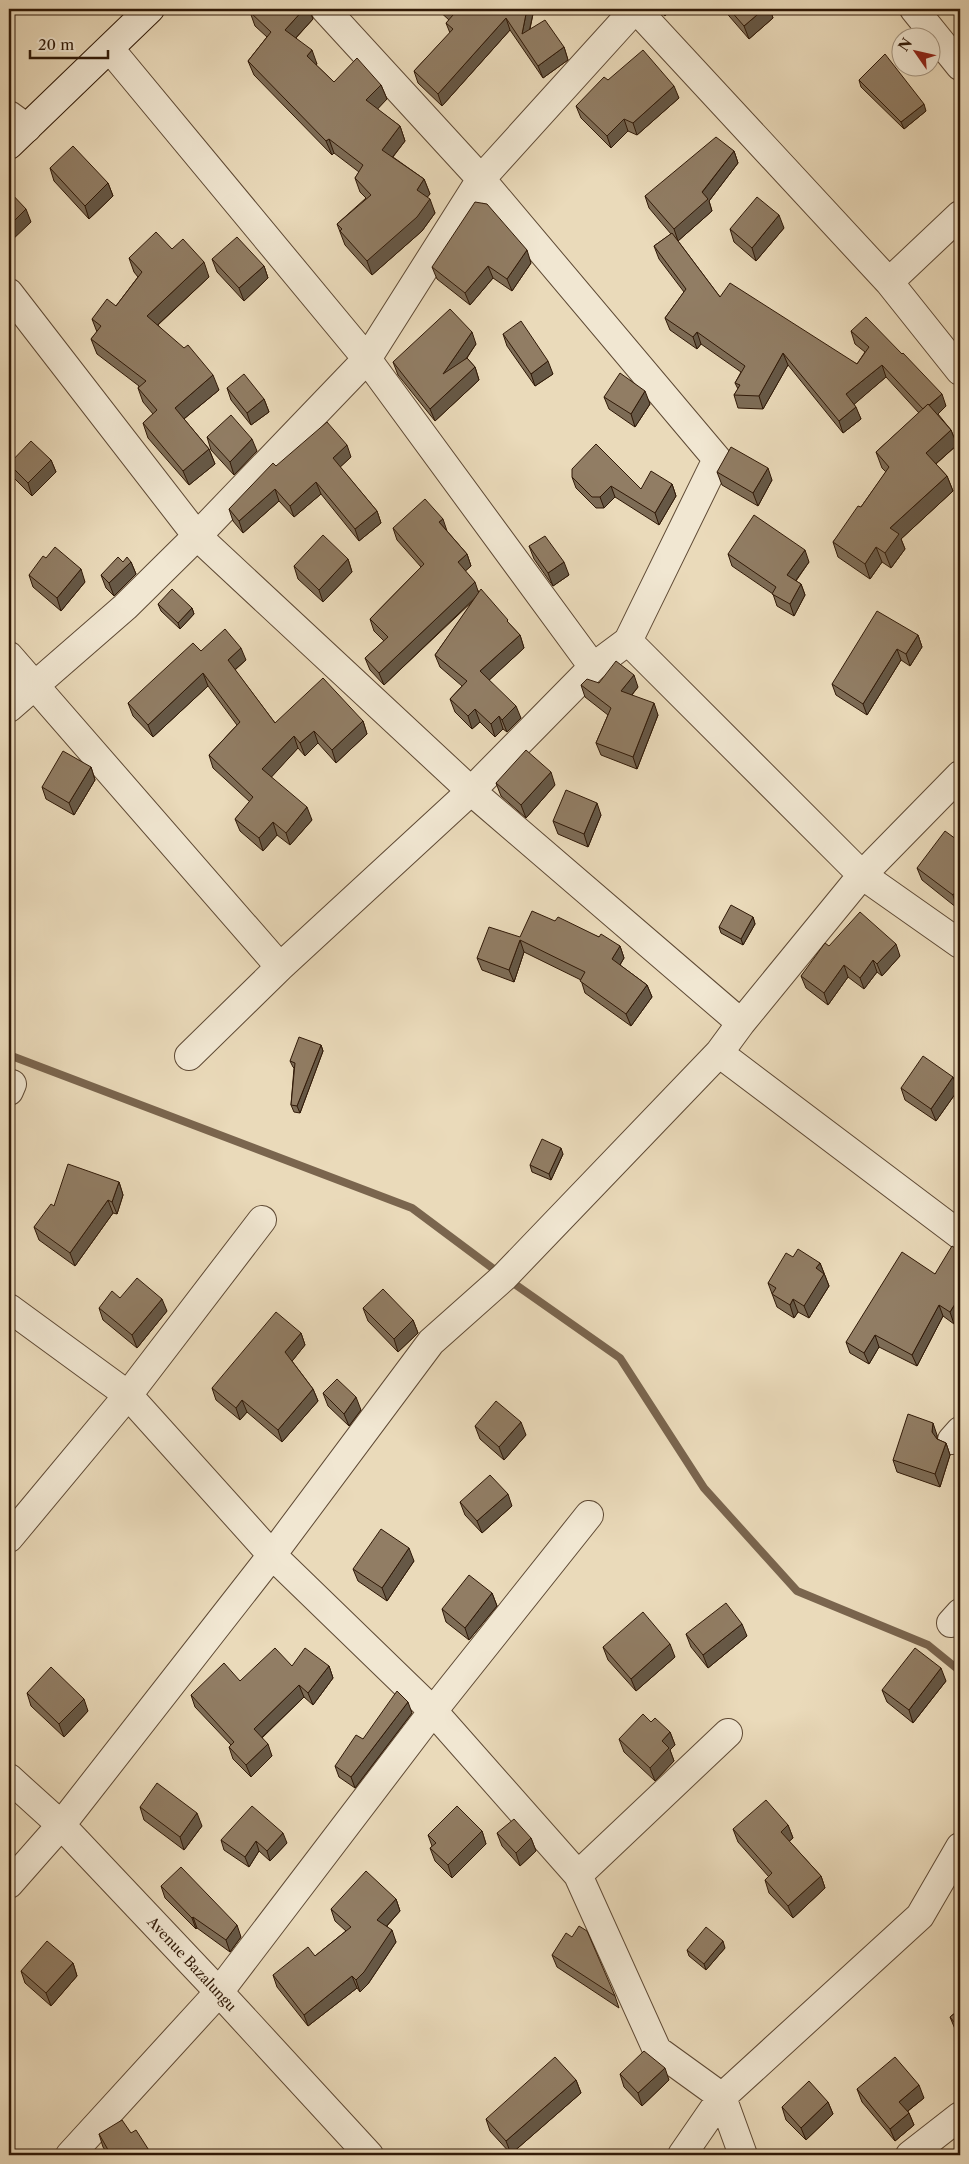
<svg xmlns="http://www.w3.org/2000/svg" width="969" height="2164" viewBox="0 0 969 2164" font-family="'Libre Caslon Text',serif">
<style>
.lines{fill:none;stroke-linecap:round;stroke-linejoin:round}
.stream{stroke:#7a654e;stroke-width:8}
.street-casing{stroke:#5e4934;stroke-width:30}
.secondary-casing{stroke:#301907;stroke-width:30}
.street{stroke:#f1e7d2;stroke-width:28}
.secondary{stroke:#f1e7d2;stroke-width:28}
.wall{fill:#7d6c56;stroke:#301907}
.shaded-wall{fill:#665846;stroke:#301907}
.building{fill:#917d64;stroke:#301907}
.labels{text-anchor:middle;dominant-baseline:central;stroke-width:5;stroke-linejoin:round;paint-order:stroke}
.street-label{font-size:14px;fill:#301907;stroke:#f1e7d2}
</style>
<rect width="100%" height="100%" fill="#eadaba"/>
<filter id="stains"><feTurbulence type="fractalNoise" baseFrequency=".004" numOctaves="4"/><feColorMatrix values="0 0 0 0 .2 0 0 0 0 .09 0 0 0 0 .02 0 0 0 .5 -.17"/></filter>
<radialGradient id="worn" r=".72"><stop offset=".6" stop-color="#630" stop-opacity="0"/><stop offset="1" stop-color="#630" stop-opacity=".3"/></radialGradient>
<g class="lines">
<path class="stream" d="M9,1055L412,1208L499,1273
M509,1280L620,1358L704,1488L797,1591L928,1645L960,1671"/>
<g class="street-casing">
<path id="street" d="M636,9L889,282L960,371
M914,9L960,66
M110,49L367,359L593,667
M9,115L27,128
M889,282L960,215
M9,293L197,536L471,791L741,1023
M628,641L862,875L960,944
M9,656L280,967
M9,708L125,607L197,536L367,359L481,179L635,9
M719,1053L960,1235
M189,1056L280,967L471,791L593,667L628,641L717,459L481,179L325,9
M9,1091L12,1084
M9,1308L128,1395L272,1555L433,1711L578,1875L657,2050L722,2097L743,2155
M952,1440L960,1431
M9,1538L128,1395L262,1220
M951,1623L960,1613
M9,1778L61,1825L219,1992L369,2155
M578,1875L728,1733
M9,1884L61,1825L272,1555L431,1342L504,1277L719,1053L741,1023L862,875L960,775
M70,2155L219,1992L433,1711L589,1515
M682,2155L722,2097L920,1916L960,1847
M910,2155L960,2116"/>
</g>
<g class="secondary-casing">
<path id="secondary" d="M9,145L150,9"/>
</g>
<use href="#street" class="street"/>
<use href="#secondary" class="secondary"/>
</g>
<path class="wall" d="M253,9H309L313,19L296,38L317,64L316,65L334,82L381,85L387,99L377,109L400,126L405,141L393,157L424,179L430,194L427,197L435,213L422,231L372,275L345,245L337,224L366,198L360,192L355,178L359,172L334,153L332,155L254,75L248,61L267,37L255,26L250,12Z
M437,9H534L530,29L564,47L568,60L543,78L510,30L442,106L418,83L414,71L450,33L446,23L449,20Z
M657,9H671L665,16Z
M723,9H770L773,18L749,39Z
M608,80L679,98L637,135L628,131L611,148L581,118L576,106Z
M859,80L926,111L904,129L861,87Z
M734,151L738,163L709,201L712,211L678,241L720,297L857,364L865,352L855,344L851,331L946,406L938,414L951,430L957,445L936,464L947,476L953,491L901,539L905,549L891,568L882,562L870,579L838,557L833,542L861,507L886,472L882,468L876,452L919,413L886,377L854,404L861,419L843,433L788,365L763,409L738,408L734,395L738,389L735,383L741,372L701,344L697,349L670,330L665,318L684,292L659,259L654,246L671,234L649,208L645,196Z
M50,168L108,183L113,196L89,219L54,181Z
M784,228L756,261L734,242L730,229Z
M172,249L209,277L158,325L219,390L184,419L209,449L215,464L189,485L148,438L143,423L153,414L143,402L138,388L139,386L97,354L91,339L97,332L92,319L116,306L138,277L134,272L129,258Z
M212,259L264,266L268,278L244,301L217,272Z
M531,263L512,291L493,278L470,305L437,279L432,267Z
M503,334L553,374L535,386L507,346Z
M476,344L467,358L475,367L479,380L435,421L398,375L393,362Z
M227,388L264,399L269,412L251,425L231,400Z
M604,397L650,404L635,427L609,409Z
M207,437L257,451L234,475L211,450Z
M351,457L340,467L377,511L381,523L359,541L321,494L294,517L279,501L243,533L233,521L229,509L276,466Z
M51,460L56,472L32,496L13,477L9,465V464Z
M717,472L772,480L758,506L722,485Z
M572,477L641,489L672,484L676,496L659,525L615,497L604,508H596L576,488Z
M393,528L447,531L467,554L471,566L465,571L479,592L520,635L524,648L489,680L521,718L507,732L503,729L495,737L480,722L472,729L455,712L450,699L462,686L440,667L435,655L474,600L384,685L370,670L365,658L384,641L374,631L370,619L421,567L397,540Z
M529,546L569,575L553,586L534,559Z
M728,554L809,562L796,581L801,584L805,595L794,616L777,606L773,594L732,566Z
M46,558L85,582L61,611L33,587L29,575Z
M348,559L352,572L323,602L298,579L294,566Z
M123,562H131L136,574L114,596L106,588L101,575Z
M158,604L192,608L194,614L180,629L161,611Z
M918,635L922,647L910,666L901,660L867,715L836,695L832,684Z
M201,651L246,660L235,670L275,723L363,721L367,734L336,763L318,743L305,756L298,748L271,777L312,820L290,845L277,835L263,851L240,831L235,819L250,802L213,768L209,755L237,725L208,686L153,737L133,716L128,703Z
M599,683L638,687L632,695L658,715L637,769L601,755L596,743L608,715L585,697L581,685Z
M91,767L95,780L74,815L46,799L42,787Z
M496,783L555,785L526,818L501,796Z
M601,815L588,847L558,834L553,821Z
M960,842V904L957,908L922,880L917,868Z
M753,917L755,924L743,945L721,933L719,927Z
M555,921L599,937L620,946L624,958L620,965L647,985L652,997L631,1026L585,993L581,980L524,952L514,982L482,970L477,958Z
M829,946L900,956L882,976L877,972L864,989L848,977L828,1005L806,988L801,976Z
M321,1045L323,1051L300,1113L294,1112L291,1105L294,1068L293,1067L290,1061Z
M953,1077L958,1090L936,1121L905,1100L901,1088Z
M563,1154L551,1180L532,1172L530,1165Z
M119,1182L123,1195L117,1214L113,1213L75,1266L39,1240L34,1227L54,1206Z
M960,1251V1314L954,1324L943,1316L917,1366L879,1347L869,1364L850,1353L846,1342L935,1274Z
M793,1257L820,1263L829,1286L809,1318L798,1312L794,1318L777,1307L768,1283Z
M120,1298L167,1311L137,1348L103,1320L99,1308Z
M363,1308L413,1320L418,1333L398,1352L368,1321Z
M301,1333L305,1345L292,1361L313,1389L318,1401L282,1442L247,1412L240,1420L216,1400L212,1388Z
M323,1393L361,1410L349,1426L328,1406Z
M475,1426L526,1435L504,1460L480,1439Z
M937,1435V1439L946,1443L950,1455L940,1487L897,1472L893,1460Z
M460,1502L512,1506L482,1533L465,1515Z
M414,1561L387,1601L358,1581L353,1569Z
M492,1593L497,1606L469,1640L446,1622L442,1609Z
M686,1634L747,1636L708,1668L691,1647Z
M603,1647L675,1657L636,1691L608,1660Z
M292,1666H329L333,1678L313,1705L304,1697L262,1738L272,1756L251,1777L233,1759L229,1747L231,1745L195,1707L191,1695Z
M946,1681L913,1723L887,1702L882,1690Z
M27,1693L88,1711L64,1737L31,1706Z
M412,1713L355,1788L339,1777L335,1766L363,1739Z
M651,1722L670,1732L675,1745L670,1750L674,1761L655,1781L624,1752L619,1739Z
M140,1807L202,1826L184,1850L144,1820Z
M788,1825L793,1838L789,1841L821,1876L825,1888L793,1918L769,1893L765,1880L769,1877L738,1842L733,1829Z
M482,1831L486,1844L452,1878L435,1861L430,1848L432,1846L428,1835Z
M497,1833L531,1838L536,1851L520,1866L502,1846Z
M221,1840L287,1843L270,1861L259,1851L249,1867L224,1850Z
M161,1886L241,1937L230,1952L197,1928L196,1929L165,1898Z
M396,1899L400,1911L387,1926L396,1942L368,1984L360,1992L357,1988L308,2026L277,1987L273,1975L315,1956L346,1931L335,1921L331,1909Z
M572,1937L615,1996L619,2008L557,1967L552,1955Z
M725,1948L706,1970L689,1956L687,1950Z
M73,1963L77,1976L51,2006L25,1983L21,1971Z
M960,2009V2036L955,2029L950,2017Z
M620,2074L669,2080L642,2106L624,2087Z
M576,2080L581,2093L511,2154L490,2131L486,2119Z
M857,2089L924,2098L908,2111L914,2125L895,2141L862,2102Z
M828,2102L833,2114L806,2140L786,2120L782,2107Z
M99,2134L152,2155H108L103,2147Z"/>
<path class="shaded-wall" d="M304,9H309L313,19L290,44L285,30Z
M527,9H534L526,46L522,34Z
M663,9H671L665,16L663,10Z
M764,9H770L773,18L749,39L744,26Z
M506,18L510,30L442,106L438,94Z
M564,47L568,60L543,78L538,66Z
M312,50L317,64L312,70L307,56Z
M381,85L387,99L372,115L366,100Z
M674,86L679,98L637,135L633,123Z
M924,104L926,111L904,129L901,122Z
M624,119L628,131L611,148L607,136Z
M400,126L405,141L387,164L382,150Z
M329,139L334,153L332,155L326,141Z
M734,151L738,163L709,201L712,211L678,241L674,229Z
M424,179L430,194L422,204L417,190Z
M108,183L113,196L89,219L85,206Z
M430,199L435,213L422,231L372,275L367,261Z
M26,209L31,222L9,243V226Z
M779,215L784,228L756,261L752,248Z
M527,250L531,263L512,291L507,279Z
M204,262L209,277L152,330L147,316Z
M264,266L268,278L244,301L239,288Z
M488,266L493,278L470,305L465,293Z
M472,332L476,344L447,387L443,374Z
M697,332L701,344L697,349L693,337Z
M783,353L788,365L763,409L759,396Z
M548,361L553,374L535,386L531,374Z
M882,365L886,377L851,407L846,394Z
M475,367L479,380L435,421L430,409Z
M213,375L219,390L180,422L175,408Z
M645,391L650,404L635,427L631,414Z
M942,394L946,406L929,423L924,410Z
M264,399L269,412L251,425L247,413Z
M856,407L861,419L843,433L839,421Z
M951,430L957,445L931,468L926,453Z
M252,439L257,451L234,475L230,462Z
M347,445L351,457L337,470L333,458Z
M209,449L215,464L189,485L183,471Z
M51,460L56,472L32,496L28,483Z
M768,468L772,480L758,506L753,493Z
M947,476L953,491L901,539L905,549L891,568L885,553L890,528Z
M316,482L321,494L294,517L290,506Z
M672,484L676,496L659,525L655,513Z
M611,486L615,497L604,508L600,497Z
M275,489L279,501L243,533L239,521Z
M377,511L381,523L359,541L355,529Z
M443,519L447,531L439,522Z
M876,547L882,562L870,579L865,564Z
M805,550L809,562L791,587L787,575Z
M467,554L471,566L462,574L458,562Z
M348,559L352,572L323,602L319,590Z
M131,562L136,574L114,596L109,583Z
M564,562L569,575L553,586L548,573Z
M81,569L85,582L61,611L57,598Z
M475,582L479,594L384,685L379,673Z
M801,584L805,595L794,616L790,604Z
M192,608L194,614L180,629L178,623Z
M520,635L524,648L485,684L480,671Z
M918,635L922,647L910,666L906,654Z
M241,648L246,660L232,672L228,660Z
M897,649L901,660L867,715L863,704Z
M203,673L208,686L153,737L148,725Z
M634,675L638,687L625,703L621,691Z
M654,703L658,715L637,769L633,757Z
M516,706L521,718L507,732L502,720Z
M475,709L480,722L472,729L468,716Z
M499,716L503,729L495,737L491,724Z
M363,721L367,734L336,763L332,750Z
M314,731L318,743L305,756L300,743Z
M294,736L298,748L267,782L262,769Z
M91,767L95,780L74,815L69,803Z
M551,772L555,785L526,818L521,805Z
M597,803L601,815L588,847L584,834Z
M307,807L312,820L290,845L286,833Z
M273,822L277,835L263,851L259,838Z
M960,885V904L957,908L953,895Z
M753,917L755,924L743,945L741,939Z
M520,940L524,952L514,982L509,970Z
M896,944L900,956L882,976L877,964Z
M620,946L624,958L616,971L612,959Z
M873,960L877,972L864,989L860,978Z
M844,965L848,977L828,1005L824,993Z
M647,985L652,997L631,1026L626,1014Z
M321,1045L323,1051L300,1113L297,1106Z
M953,1077L958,1090L936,1121L931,1109Z
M561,1148L563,1154L551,1180L549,1174Z
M119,1182L123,1195L117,1214L112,1202Z
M108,1200L113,1213L75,1266L70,1253Z
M820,1263L829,1286L809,1318L804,1306L816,1268Z
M960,1296V1314L954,1324L950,1312Z
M162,1299L167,1311L137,1348L132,1335Z
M793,1299L798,1312L794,1318L790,1305Z
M939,1305L943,1316L917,1366L912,1355Z
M413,1320L418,1333L398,1352L394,1339Z
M301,1333L305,1345L289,1365L285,1352Z
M875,1335L879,1347L869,1364L864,1353Z
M313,1389L318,1401L282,1442L278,1430Z
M356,1397L361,1410L349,1426L344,1414Z
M242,1400L247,1412L240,1420L236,1408Z
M521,1422L526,1435L504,1460L499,1447Z
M933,1423L937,1435V1444L932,1432Z
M946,1443L950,1455L940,1487L935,1474Z
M508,1494L512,1506L482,1533L477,1521Z
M409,1548L414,1561L387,1601L382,1588Z
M492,1593L497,1606L469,1640L465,1628Z
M742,1624L747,1636L708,1668L703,1655Z
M670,1644L675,1657L636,1691L631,1679Z
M329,1666L333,1678L313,1705L308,1693Z
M941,1668L946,1681L913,1723L909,1710Z
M299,1685L304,1697L258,1741L254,1729Z
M84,1699L88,1711L64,1737L59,1724Z
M408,1702L412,1713L355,1788L351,1777Z
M670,1732L675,1745L670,1750L674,1761L655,1781L650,1768L662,1741Z
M268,1744L272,1756L251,1777L246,1765Z
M197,1813L202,1826L184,1850L180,1837Z
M788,1825L793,1838L785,1845L781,1832Z
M482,1831L486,1844L452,1878L448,1865Z
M283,1833L287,1843L270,1861L267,1851Z
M531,1838L536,1851L520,1866L516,1853Z
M256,1841L259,1851L249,1867L245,1857Z
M821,1876L825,1888L793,1918L788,1906Z
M396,1899L400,1911L382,1931L377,1920Z
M193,1917L197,1928L196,1929L192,1918Z
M237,1925L241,1937L230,1952L226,1940Z
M392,1930L396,1942L368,1984L360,1992L356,1980Z
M723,1941L725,1948L706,1970L704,1964Z
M73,1963L77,1976L51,2006L46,1993Z
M352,1976L357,1988L308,2026L304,2015Z
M665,2068L669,2080L642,2106L638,2093Z
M576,2080L581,2093L511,2154L506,2141Z
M919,2085L924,2098L904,2114L899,2102Z
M828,2102L833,2114L806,2140L801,2128Z
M909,2113L914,2125L895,2141L890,2129Z"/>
<path class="building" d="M253,9H304L285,30L312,50L307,56L334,82L357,58L381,85L366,100L400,126L382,150L424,179L417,190L430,199L417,217L367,261L340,231L342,229L337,224L371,195L355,178L363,165L329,139L326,141L248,61L271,32L250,12Z
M446,9H527L522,34L545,20L564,47L538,66L506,18L438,94L414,71L453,29L446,23L453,15Z
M729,9H764L744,26Z
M643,50L674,86L633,123L624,119L607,136L576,106L604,77L608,80Z
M885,54L924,104L901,122L859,80Z
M716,137L734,151L702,192L708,199L674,229L645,196Z
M73,146L108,183L85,206L50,168Z
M9,191L26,209L9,226Z
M757,197L779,215L752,248L730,229Z
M475,202L487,204L527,250L507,279L488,266L465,293L432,267Z
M156,232L172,249L183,239L204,262L147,316L184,348L188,345L213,375L175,408L209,449L183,471L143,423L157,410L138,388L146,381L91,339L101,326L92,319L107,299L116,306L142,272L129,258Z
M672,233L720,297L730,283L857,364L869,347L851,331L866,317L902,354L903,353L942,394L929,405L928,404L923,409L882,365L846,394L856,407L839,421L783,353L759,396L734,395L740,385L735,383L745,366L697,332L693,337L665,318L686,289L654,246Z
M237,237L264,266L239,288L212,259Z
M450,309L472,332L443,374L467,358L475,367L430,409L393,362Z
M521,321L548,361L531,374L503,334Z
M620,373L645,391L631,414L604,397Z
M244,374L264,399L247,413L227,388Z
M928,404L951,430L926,453L947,476L890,528L899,534L885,553L876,547L865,564L833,542L858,506L861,507L889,467L876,452Z
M231,415L252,439L230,462L207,437Z
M327,422L347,445L333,458L377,511L355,529L316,482L290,506L275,489L239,521L229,509L273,463L276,466Z
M31,441L51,460L28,483L9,464Z
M596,444L641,489L651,471L672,484L655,513L611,486L600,497H592L572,477V469Z
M731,447L768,468L753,493L717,472Z
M425,499L443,519L439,522L467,554L458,562L475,582L379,673L365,658L388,637L370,619L424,564L393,528Z
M754,515L805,550L787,575L801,584L790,604L772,594L776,587L728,554Z
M323,535L348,559L319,590L294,566Z
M545,536L564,562L548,573L529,546Z
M55,547L81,569L57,598L29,575L43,556L46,558Z
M118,557L123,562L127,557L131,562L109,583L101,575Z
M172,589L192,608L178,623L158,604Z
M481,589L508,620L507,621L520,635L480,671L516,706L502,720L499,716L491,724L475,709L468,716L450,699L467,681L435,655Z
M877,611L918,635L906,654L897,649L863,704L832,684Z
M225,629L241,648L228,660L275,723L323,678L363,721L332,750L314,731L300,743L294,736L262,769L307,807L286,833L273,822L259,838L235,819L253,797L209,755L240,722L203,673L148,725L128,703L193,643L201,651Z
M616,661L634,675L621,691L654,703L633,757L596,743L611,708L581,685L587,679L599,683Z
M526,750L551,772L521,805L496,783Z
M63,751L91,767L69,803L42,787Z
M566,790L597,803L584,834L553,821Z
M945,831L960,842V885L953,895L917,868Z
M731,905L753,917L741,939L719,927Z
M532,911L555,921L558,917L599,937L601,934L620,946L612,959L647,985L626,1014L580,981L585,972L520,940L509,970L477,958L489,927L520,937Z
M860,912L896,944L877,964L873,960L860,978L844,965L824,993L801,976L825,943L829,946Z
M299,1037L321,1045L297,1106L291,1105L295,1063L290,1061Z
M923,1056L953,1077L931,1109L901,1088Z
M542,1139L561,1148L549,1174L530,1165Z
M68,1164L119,1182L112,1202L108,1200L70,1253L34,1227L51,1204L54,1206Z
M952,1246L960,1251V1296L950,1312L939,1305L912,1355L875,1335L864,1353L846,1342L902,1252L935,1274Z
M798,1249L820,1263L816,1268L824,1274L804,1306L793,1299L790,1305L772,1294L776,1288L768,1283L786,1253L793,1257Z
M137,1278L162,1299L132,1335L99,1308L112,1291L120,1298Z
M383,1289L413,1320L394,1339L363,1308Z
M276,1312L301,1333L285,1352L313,1389L278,1430L242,1400L236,1408L212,1388Z
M337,1379L356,1397L344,1414L323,1393Z
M496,1401L521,1422L499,1447L475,1426Z
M908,1414L933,1423L932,1432L937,1439L946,1443L935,1474L893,1460Z
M490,1475L508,1494L477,1521L460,1502Z
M381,1529L409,1548L382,1588L353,1569Z
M469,1575L492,1593L465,1628L442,1609Z
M726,1603L742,1624L703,1655L686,1634Z
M643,1612L670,1644L631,1679L603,1647Z
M275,1648L292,1666L305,1648L329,1666L308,1693L299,1685L254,1729L268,1744L246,1765L229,1747L234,1742L191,1695L224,1663L240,1681Z
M915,1648L941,1668L909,1710L882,1690Z
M51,1667L84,1699L59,1724L27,1693Z
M397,1691L408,1702L351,1777L335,1766L356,1735L363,1739Z
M643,1714L651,1722L655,1718L670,1732L662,1741L669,1748L650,1768L619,1739Z
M157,1783L197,1813L180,1837L140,1807Z
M766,1800L788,1825L781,1832L821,1876L788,1906L765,1880L772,1873L733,1829Z
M252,1806L283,1833L267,1851L256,1841L245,1857L221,1840Z
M457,1806L482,1831L448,1865L430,1848L436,1843L428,1835Z
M514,1819L531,1838L516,1853L497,1833Z
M181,1867L237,1925L226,1940L193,1917L192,1918L161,1886Z
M366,1871L396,1899L377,1920L392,1930L364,1972L356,1980L352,1976L304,2015L273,1975L308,1947L315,1956L351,1927L331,1909Z
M579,1926L587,1931L615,1996L552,1955L566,1933L572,1937Z
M706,1927L723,1941L704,1964L687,1950Z
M47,1941L73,1963L46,1993L21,1971Z
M960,2009V2029L950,2017Z
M644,2051L665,2068L638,2093L620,2074Z
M555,2057L576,2080L506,2141L486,2119Z
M895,2057L919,2085L899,2102L909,2113L890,2129L857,2089Z
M809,2081L828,2102L801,2128L782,2107Z
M122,2120L131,2133L136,2130L152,2155H111L99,2134Z
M288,2152L290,2155H284Z"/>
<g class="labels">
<g class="street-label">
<text transform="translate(192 1964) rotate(47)">Avenue Bazalungu</text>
</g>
</g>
<rect width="969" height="2164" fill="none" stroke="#eadaba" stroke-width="30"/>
<rect x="10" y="10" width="949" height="2144" fill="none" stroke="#301907" stroke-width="2.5"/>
<rect x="15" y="15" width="939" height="2134" fill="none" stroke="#301907"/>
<g transform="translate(916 52) rotate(304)"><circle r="24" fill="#f1e7d2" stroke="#a49581"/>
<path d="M0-4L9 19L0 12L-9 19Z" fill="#8f2418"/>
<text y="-8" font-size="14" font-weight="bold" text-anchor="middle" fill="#301907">N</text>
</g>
<path d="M30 50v8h78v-8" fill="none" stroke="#301907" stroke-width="2.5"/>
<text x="38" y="50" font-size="15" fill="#301907" stroke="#f1e7d2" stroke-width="4" paint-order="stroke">20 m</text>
<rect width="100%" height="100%" filter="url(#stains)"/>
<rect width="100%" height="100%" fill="url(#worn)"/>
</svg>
